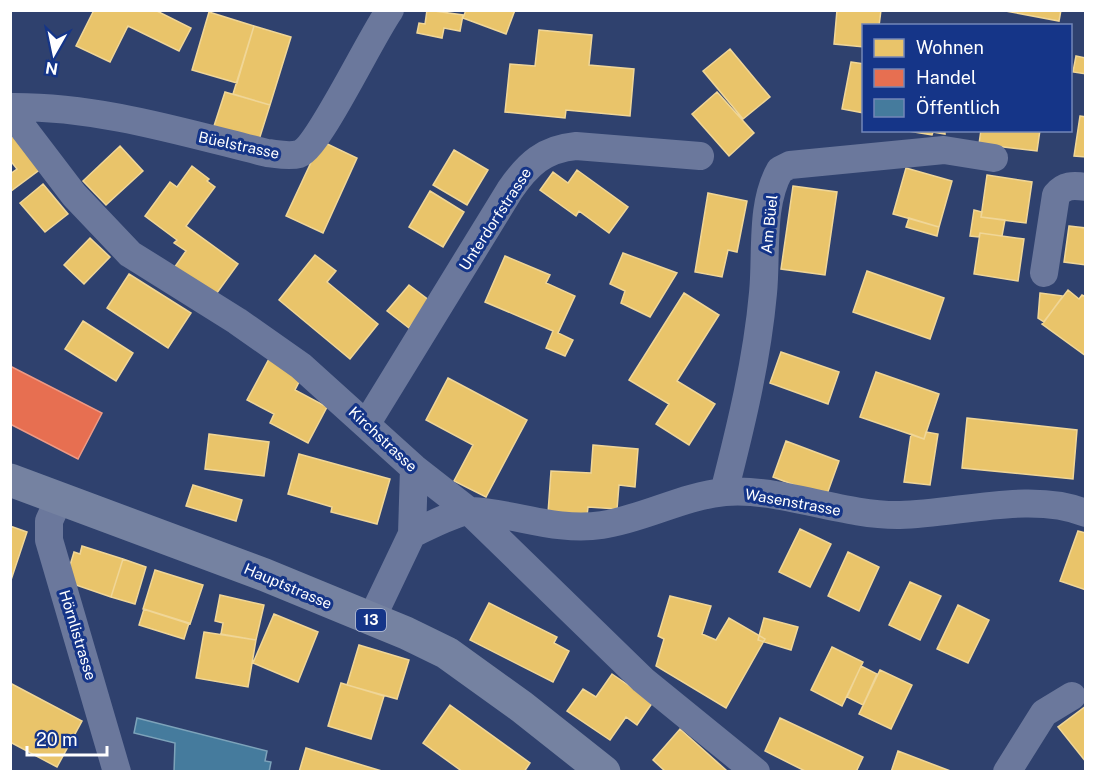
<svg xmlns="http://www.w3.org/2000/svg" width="1096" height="782" viewBox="0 0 1096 782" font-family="'Public Sans',sans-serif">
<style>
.homes{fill:#e9c46a;stroke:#f0d697;stroke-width:1.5}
.shops{fill:#e76f51;stroke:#ee9a85;stroke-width:1.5}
.public{fill:#457b9d;stroke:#7da3ba;stroke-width:1.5}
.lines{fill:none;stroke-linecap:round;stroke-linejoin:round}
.minor{stroke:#6b789c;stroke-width:28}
.major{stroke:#7582a1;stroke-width:33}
.labels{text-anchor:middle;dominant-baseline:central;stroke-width:6;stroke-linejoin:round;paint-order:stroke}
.shield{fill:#153588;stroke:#b9c2db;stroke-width:1.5}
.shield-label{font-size:14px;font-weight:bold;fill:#fff}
.street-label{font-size:15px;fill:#fff;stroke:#153588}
</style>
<rect width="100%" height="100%" fill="#2f416e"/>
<path class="homes" d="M94,10H155L191,28L179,51L128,26L110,62L76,46Z
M427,10L463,15L460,31L444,28L442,38L417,33L419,23L425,24Z
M466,10H515L506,34L463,18Z
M837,10H881L879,26H864V47L834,44Z
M1000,10H1061L1059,21Z
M209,12L254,26L237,83L192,70Z
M254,26L291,37L270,105L233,94Z
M539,30L592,35L589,65L634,69L630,116L566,110L565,118L505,112L510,64L535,66Z
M730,49L770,97L743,119L703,71Z
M1076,56L1086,58V74L1073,72Z
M851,62L864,64V113L842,109Z
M225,92L270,105L258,143L213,129Z
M717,92L754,133L729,156L692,114Z
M1080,116L1086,117V157L1074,156Z
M902,130H945V134L933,132L932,135Z
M981,130H1040L1037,151L979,144Z
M17,134L42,168L11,191L10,174L17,169L10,160V138Z
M321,141L357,158L323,233L286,216Z
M120,146L143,171L106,205L83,181Z
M454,150L488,170L467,205L433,185Z
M192,166L209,179L207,181L215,187L186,226L238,264L214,297L174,268L186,251L174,243L177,240L145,216L170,182L177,187Z
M906,168L952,181L939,227L893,214Z
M577,170L628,207L609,233L579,211L576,216L540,190L553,172L568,183Z
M987,175L1032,182L1026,223L981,217Z
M43,184L68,214L45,232L20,203Z
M793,186L837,192L825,275L781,269Z
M430,191L464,212L443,247L409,227Z
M708,193L747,201L737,252L728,250L722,277L695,272Z
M974,210L982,212L981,217L1005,220L1002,236L980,233L979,237L970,236Z
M909,218L939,227L937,236L906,227Z
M1069,226L1086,228V265L1064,262Z
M980,233L1024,239L1018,281L974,274Z
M90,238L110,257L84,284L64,265Z
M623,253L677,273L650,317L621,303L625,291L610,284Z
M315,255L336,271L327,282L378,324L350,359L279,300Z
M505,256L550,275L546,283L575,296L558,333L573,340L565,356L546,348L553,331L485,302Z
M867,271L944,298L930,339L853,312Z
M129,274L191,313L168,348L107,308Z
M409,285L430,301L409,328L387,311Z
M1068,290L1079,299L1082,295L1086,297V356L1042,324Z
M684,293L719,315L677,381L715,404L689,445L656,424L669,404L629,380Z
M1040,293L1063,296L1044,322L1038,318Z
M83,321L133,353L116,381L65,349Z
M781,352L839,372L828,404L770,383Z
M270,357L303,374L295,390L327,407L308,443L270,423L274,414L247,400Z
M876,372L939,394L924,439L860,417Z
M448,378L527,420L486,497L454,481L473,445L426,420Z
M967,418L1077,430L1073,479L962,468Z
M926,432L938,434L930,485L904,482L911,434L924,439Z
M209,434L269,442L264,476L205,469Z
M786,441L839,461L826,497L773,477Z
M593,445L638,449L635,487L619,485L617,509L588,507L587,516L548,513L551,471L591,473Z
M299,454L390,479L377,524L331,512L332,507L288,494Z
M193,485L242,500L236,521L186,506Z
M10,526L27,532L10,583Z
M800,529L831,544L810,587L779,572Z
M1078,531L1086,533V590L1060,581Z
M82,546L123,559L111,597L70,583L68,572L74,552L80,554Z
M848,552L879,567L859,611L828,596Z
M123,559L146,567L135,604L111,597Z
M155,570L203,585L190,624L143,609Z
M910,582L941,596L920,640L889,625Z
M220,595L264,605L256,640L221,634L223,623L215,621Z
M670,596L711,606L702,634L716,640L729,618L765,639L726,708L656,666L664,639L658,636Z
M489,603L557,637L554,643L569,651L553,682L470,640Z
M958,605L989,620L968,663L937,649Z
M144,609L189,623L184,639L139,625Z
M274,614L318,632L298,682L253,663Z
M764,618L798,627L791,650L758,640Z
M204,632L256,640L248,687L196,678Z
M359,645L409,660L397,699L347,685Z
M832,647L863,662L842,706L811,690Z
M861,666L877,674L863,705L847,697Z
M880,670L912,685L891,729L859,714Z
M612,674L653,702L637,725L626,717L610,740L567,711L583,689L596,697Z
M10,683L82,721L57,767L10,742Z
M341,683L384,696L371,739L328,726Z
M450,705L530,763L524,772H463L423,743Z
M1086,706V762L1058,727Z
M780,718L863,757L856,772H807L765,751Z
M680,729L726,770L724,772H666L653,760Z
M306,748L385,772H299Z
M898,751L953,772H891Z"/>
<path class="shops" d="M10,366L102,413L78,459L10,424Z"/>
<path class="public" d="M137,718L267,751L265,761L271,762L269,772H174L175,743L134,733Z"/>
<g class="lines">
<path class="minor" d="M10,107C98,106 182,132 267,153C277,154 289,157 299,154C319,147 371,36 390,10
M10,111L74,195L130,254L237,321L301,366L414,468L469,511L643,680L756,772
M1044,273L1056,195C1064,185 1073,185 1086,187
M367,423L510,190C528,164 544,149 576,146L700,156
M724,492C741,426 757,360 763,293C767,254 760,205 780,170L790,165L944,150L994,158
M59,499L49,521V540L117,772
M412,534C425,528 457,511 471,511C515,513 556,532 602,525C643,519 683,496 725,492C778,487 842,516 900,515C958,514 1031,491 1086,513
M371,620L412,534L414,468
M1007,772L1044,713L1072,696"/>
<path class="major" d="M10,480L265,575L406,633L447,653L522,707L604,772"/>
</g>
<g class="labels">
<rect class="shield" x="356" y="609" width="30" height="22" rx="4.5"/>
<g class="shield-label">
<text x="371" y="620">13</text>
</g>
<g class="street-label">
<text transform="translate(239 145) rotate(12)">Büelstrasse</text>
<text transform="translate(495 219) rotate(-57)">Unterdorfstrasse</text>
<text transform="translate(769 224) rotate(-84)">Am Büel</text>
<text transform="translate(383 439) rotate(43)">Kirchstrasse</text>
<text transform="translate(793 502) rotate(10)">Wasenstrasse</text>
<text transform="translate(288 586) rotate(23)">Hauptstrasse</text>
<text transform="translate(78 635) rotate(73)">Hörnlistrasse</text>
</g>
</g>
<rect width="1096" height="782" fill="none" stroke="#ffffff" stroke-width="24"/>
<rect x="862" y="24" width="210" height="108" fill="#153588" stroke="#7386b8" stroke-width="1.5"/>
<rect x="874" y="39" width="30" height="18" fill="#e9c46a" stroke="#7386b8" stroke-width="1.5"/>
<text x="916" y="54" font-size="18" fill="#ffffff">Wohnen</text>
<rect x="874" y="69" width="30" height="18" fill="#e76f51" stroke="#7386b8" stroke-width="1.5"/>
<text x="916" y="84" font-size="18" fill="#ffffff">Handel</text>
<rect x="874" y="99" width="30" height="18" fill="#457b9d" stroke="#7386b8" stroke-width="1.5"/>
<text x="916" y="114" font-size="18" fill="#ffffff">Öffentlich</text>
<g transform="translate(54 54) rotate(189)" stroke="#153588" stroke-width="4.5" paint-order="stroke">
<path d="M0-4.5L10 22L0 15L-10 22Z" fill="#ffffff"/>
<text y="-9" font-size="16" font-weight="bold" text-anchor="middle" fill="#ffffff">N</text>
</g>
<path d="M27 746v9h80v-9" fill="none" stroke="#ffffff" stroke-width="3"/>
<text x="36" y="746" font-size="18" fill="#ffffff" stroke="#153588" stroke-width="4.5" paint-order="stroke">20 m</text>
</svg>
